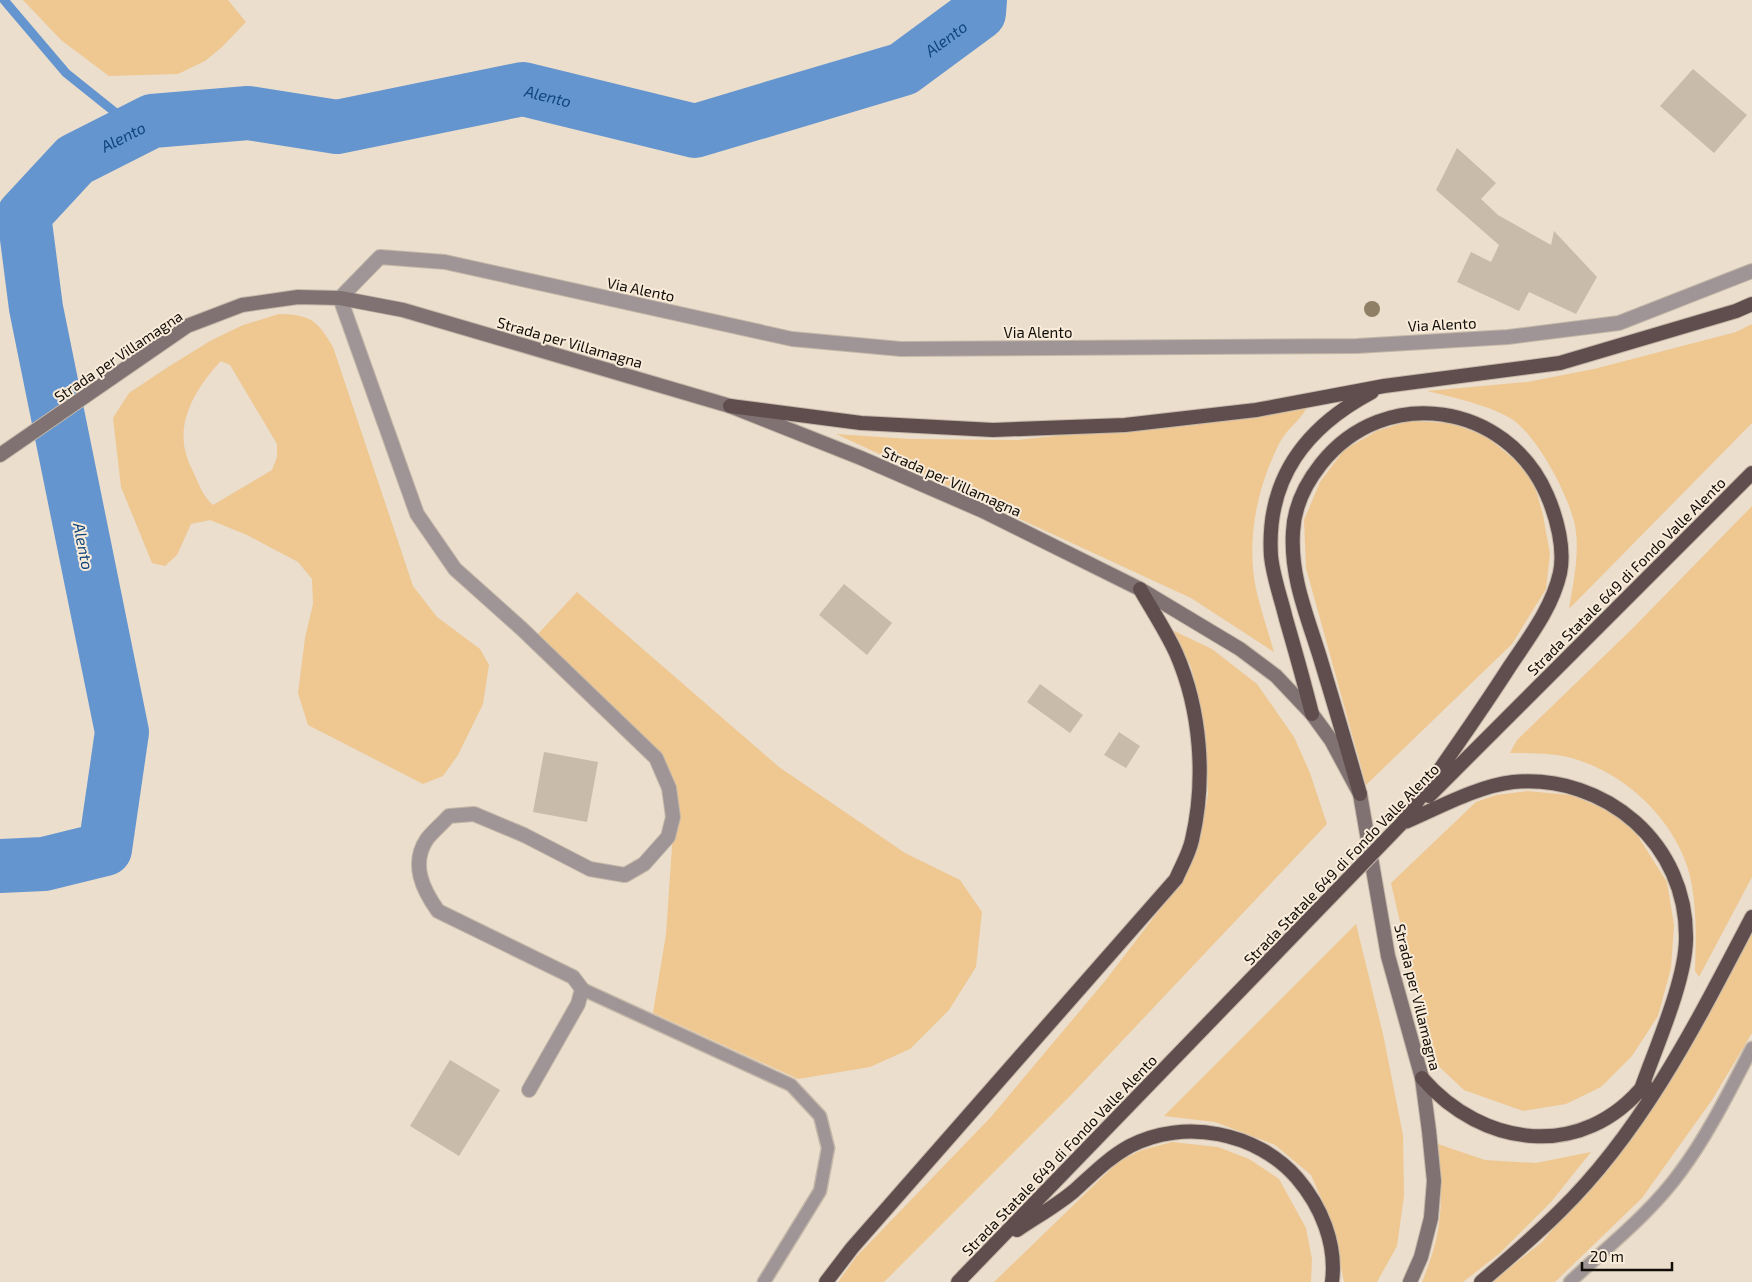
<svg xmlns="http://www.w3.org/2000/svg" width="1752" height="1282" viewBox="0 0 1752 1282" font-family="'Exo 2',sans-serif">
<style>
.green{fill:#eec791;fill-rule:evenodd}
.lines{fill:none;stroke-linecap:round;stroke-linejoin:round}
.stream{stroke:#6495ce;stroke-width:9}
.river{stroke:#6495ce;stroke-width:54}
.building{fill:#c8bbaa}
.service-casing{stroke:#c4b8a9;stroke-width:15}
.minor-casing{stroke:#c4b8a9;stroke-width:16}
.tertiary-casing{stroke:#c4b8a9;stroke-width:16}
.secondary-casing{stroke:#c4b8a9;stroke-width:16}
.trunk-casing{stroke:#c4b8a9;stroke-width:16}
.service{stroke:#a09596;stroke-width:12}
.minor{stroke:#a09596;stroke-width:14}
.tertiary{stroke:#a09596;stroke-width:14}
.secondary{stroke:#807272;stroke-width:14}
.trunk{stroke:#604e4e;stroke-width:14}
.trunk-bridge-casing{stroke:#c4b8a9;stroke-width:16;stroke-linecap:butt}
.trunk-bridge{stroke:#604e4e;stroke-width:14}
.tree{fill:#907f67}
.labels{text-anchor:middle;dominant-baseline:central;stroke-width:4;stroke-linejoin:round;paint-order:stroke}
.street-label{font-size:15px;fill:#110d07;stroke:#f9ebda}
.water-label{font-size:16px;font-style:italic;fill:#10457a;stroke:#f9ebda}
</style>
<rect width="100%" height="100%" fill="#ebdecd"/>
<path class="green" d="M23,0H228L246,22L222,47L205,61L178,74L109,76L61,40Z
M279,314C311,315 317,320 333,347L413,586L437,617L480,649L489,665L483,704L458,755L443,776L423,784L308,725L298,693L305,638L313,604L312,579L298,562L247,535L210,520L191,524L177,555L165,566L152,563L121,487L113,418L129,393L168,367L210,341L243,325ZM221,361L230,365L277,444V457L272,470L213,505C204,497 200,487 195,476C192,469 188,462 186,454C176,420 198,385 221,361Z
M1752,324V423L1569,609C1573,584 1579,557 1576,532C1573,502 1537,434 1510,418C1485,404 1456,398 1427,391L1527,382L1594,369L1736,332Z
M1309,403C1303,419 1288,427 1280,442C1257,487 1246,539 1256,589C1261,611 1268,631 1274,652L1191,598L836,434L910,439L1018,440L1215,418Z
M1408,421L1450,423L1486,436L1516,461L1534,483L1543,515L1550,554L1546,589L1512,644L1366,785L1306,568L1304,520L1320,482L1344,450L1377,431Z
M1752,506V877L1699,977L1695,971C1696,939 1697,907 1690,876C1677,823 1629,776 1578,760C1557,753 1532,753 1510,753L1517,740L1632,629Z
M577,592L779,767L905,853L960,880L982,912L976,967L949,1010L910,1049L870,1067L798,1079L653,1013L666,934L675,803L665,769L536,636Z
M1172,630L1212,649L1257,684L1294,737L1310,773L1327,824L1071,1095L884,1282H838L856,1257L990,1118L1105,981L1180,883L1197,851L1208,795L1206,742L1200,703L1191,667Z
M1527,791L1571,795L1612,812L1634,830L1667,882L1674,925L1671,968L1658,1016L1632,1056L1601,1087L1566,1104L1523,1111L1464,1090L1432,1060L1391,883L1476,802L1496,795Z
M1356,924L1383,1034L1403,1135L1404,1196L1397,1246L1377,1282H1344L1332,1223L1311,1175L1275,1145L1215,1122L1164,1116Z
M1752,926V1033L1712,1100L1642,1198L1555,1282H1492L1542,1242L1621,1148Z
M1172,1142L1218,1147L1249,1159L1279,1179L1306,1228L1312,1259L1311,1282H994L1119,1161L1142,1150Z
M1438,1144L1485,1160L1536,1163L1591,1152L1551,1202L1499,1254L1463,1282H1422C1444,1229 1443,1200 1438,1144Z"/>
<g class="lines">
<path class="stream" d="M4,0L66,73L136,129"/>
<path class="river" id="s1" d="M0,866L44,864L105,849L122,732L36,308L24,215L75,160L152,121L248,113L337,127L523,89L695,131L903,69L979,13L980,0"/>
</g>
<path class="building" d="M1693,69L1747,115L1714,153L1660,106Z
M1457,148L1496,183L1481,199L1498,215L1551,245L1554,231L1597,277L1576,314L1529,292L1519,311L1457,282L1471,252L1491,262L1499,245L1436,190Z
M844,584L892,623L867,655L819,615Z
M1040,684L1083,715L1070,733L1027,702Z
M1119,732L1140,746L1126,768L1104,755Z
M544,752L598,762L587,822L533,812Z
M450,1060L500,1090L459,1156L410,1126Z"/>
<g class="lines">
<g class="service-casing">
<path id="service" d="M582,989L791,1085L820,1116L828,1148L820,1191L764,1282
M1570,1282C1607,1247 1651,1213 1681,1171C1708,1135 1731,1088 1752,1048"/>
</g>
<g class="minor-casing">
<path id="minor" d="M340,298L417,514L455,569L522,629L656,758L669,788L673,817L668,837L644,864L625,875L590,869L524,835L474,814L449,816C442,824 433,831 427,839C410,864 423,890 438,911L573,977L582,989L578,1004L529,1090"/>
</g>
<g class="tertiary-casing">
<path id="tertiary" d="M340,298L380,257L445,262L792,339L901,349L1357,346L1508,337L1619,323L1752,271"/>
</g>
<g class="secondary-casing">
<path id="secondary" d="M0,455L187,326L242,305L298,297L340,298L403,310L730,406L861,458L983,511L1140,589L1240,649L1276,676L1312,714L1331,740L1360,794L1388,956L1422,1078L1429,1131L1434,1181L1431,1218L1421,1257L1410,1282"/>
</g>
<g class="trunk-casing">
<path id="trunk" d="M730,406L861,423L993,430L1125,425L1256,410L1384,386L1560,363L1736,311L1752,304
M1312,714C1304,682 1295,650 1286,619C1281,598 1273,577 1271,556C1266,478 1306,427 1372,392
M1360,794C1348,751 1335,707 1322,664C1309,620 1290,579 1293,532C1294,507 1306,483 1321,464C1385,383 1507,403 1547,495C1557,518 1565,549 1560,573C1552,608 1530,636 1510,666C1476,719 1439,771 1402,823
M1429,796L1752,473
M1403,823C1436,809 1477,786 1513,782C1606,774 1688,844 1686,940C1685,983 1655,1049 1640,1092
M1422,1078C1483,1148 1583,1161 1645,1084
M1017,1230C1036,1217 1056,1206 1074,1191C1092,1175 1108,1158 1130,1146C1184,1118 1257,1132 1297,1178C1321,1206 1337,1244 1332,1282
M826,1282L852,1248L1176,879C1181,867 1189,854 1192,840C1206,780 1201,710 1176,653C1166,631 1152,610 1140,589
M958,1282L1313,915
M1481,1282C1508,1259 1535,1236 1560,1211C1644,1129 1698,1020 1752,917"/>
</g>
<use href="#service" class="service"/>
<use href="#minor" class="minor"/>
<use href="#tertiary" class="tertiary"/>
<use href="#secondary" class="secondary"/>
<use href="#trunk" class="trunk"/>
<g class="trunk-bridge-casing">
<path id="trunk-bridge" d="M1313,915L1402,823"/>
</g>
<use href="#trunk-bridge" class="trunk-bridge"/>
</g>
<circle class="tree" cx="1372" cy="309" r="8"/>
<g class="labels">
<g class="street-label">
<text transform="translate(641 289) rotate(12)">Via Alento</text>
<text transform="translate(1442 324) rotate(-3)">Via Alento</text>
<text x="1038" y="332">Via Alento</text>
<text transform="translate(570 342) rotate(16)">Strada per Villamagna</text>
<text transform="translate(118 356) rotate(-34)">Strada per Villamagna</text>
<text transform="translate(952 481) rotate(24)">Strada per Villamagna</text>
<text transform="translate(1626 576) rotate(-45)">Strada Statale 649 di Fondo Valle Alento</text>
<text transform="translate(1341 864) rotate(-46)">Strada Statale 649 di Fondo Valle Alento</text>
<text transform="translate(1418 997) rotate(76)">Strada per Villamagna</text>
<text transform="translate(1059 1155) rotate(-46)">Strada Statale 649 di Fondo Valle Alento</text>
</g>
<g class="water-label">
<text stroke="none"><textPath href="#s1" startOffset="1736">Alento</textPath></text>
<text stroke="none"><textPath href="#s1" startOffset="1315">Alento</textPath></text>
<text stroke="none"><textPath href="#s1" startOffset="880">Alento</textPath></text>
<text transform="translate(84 546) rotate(79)">Alento</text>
</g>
</g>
<path d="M1582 1262v8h90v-8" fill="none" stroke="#110d07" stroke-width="2.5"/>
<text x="1590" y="1262" font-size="15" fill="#110d07" stroke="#f9ebda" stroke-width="4" paint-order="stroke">20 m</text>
</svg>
